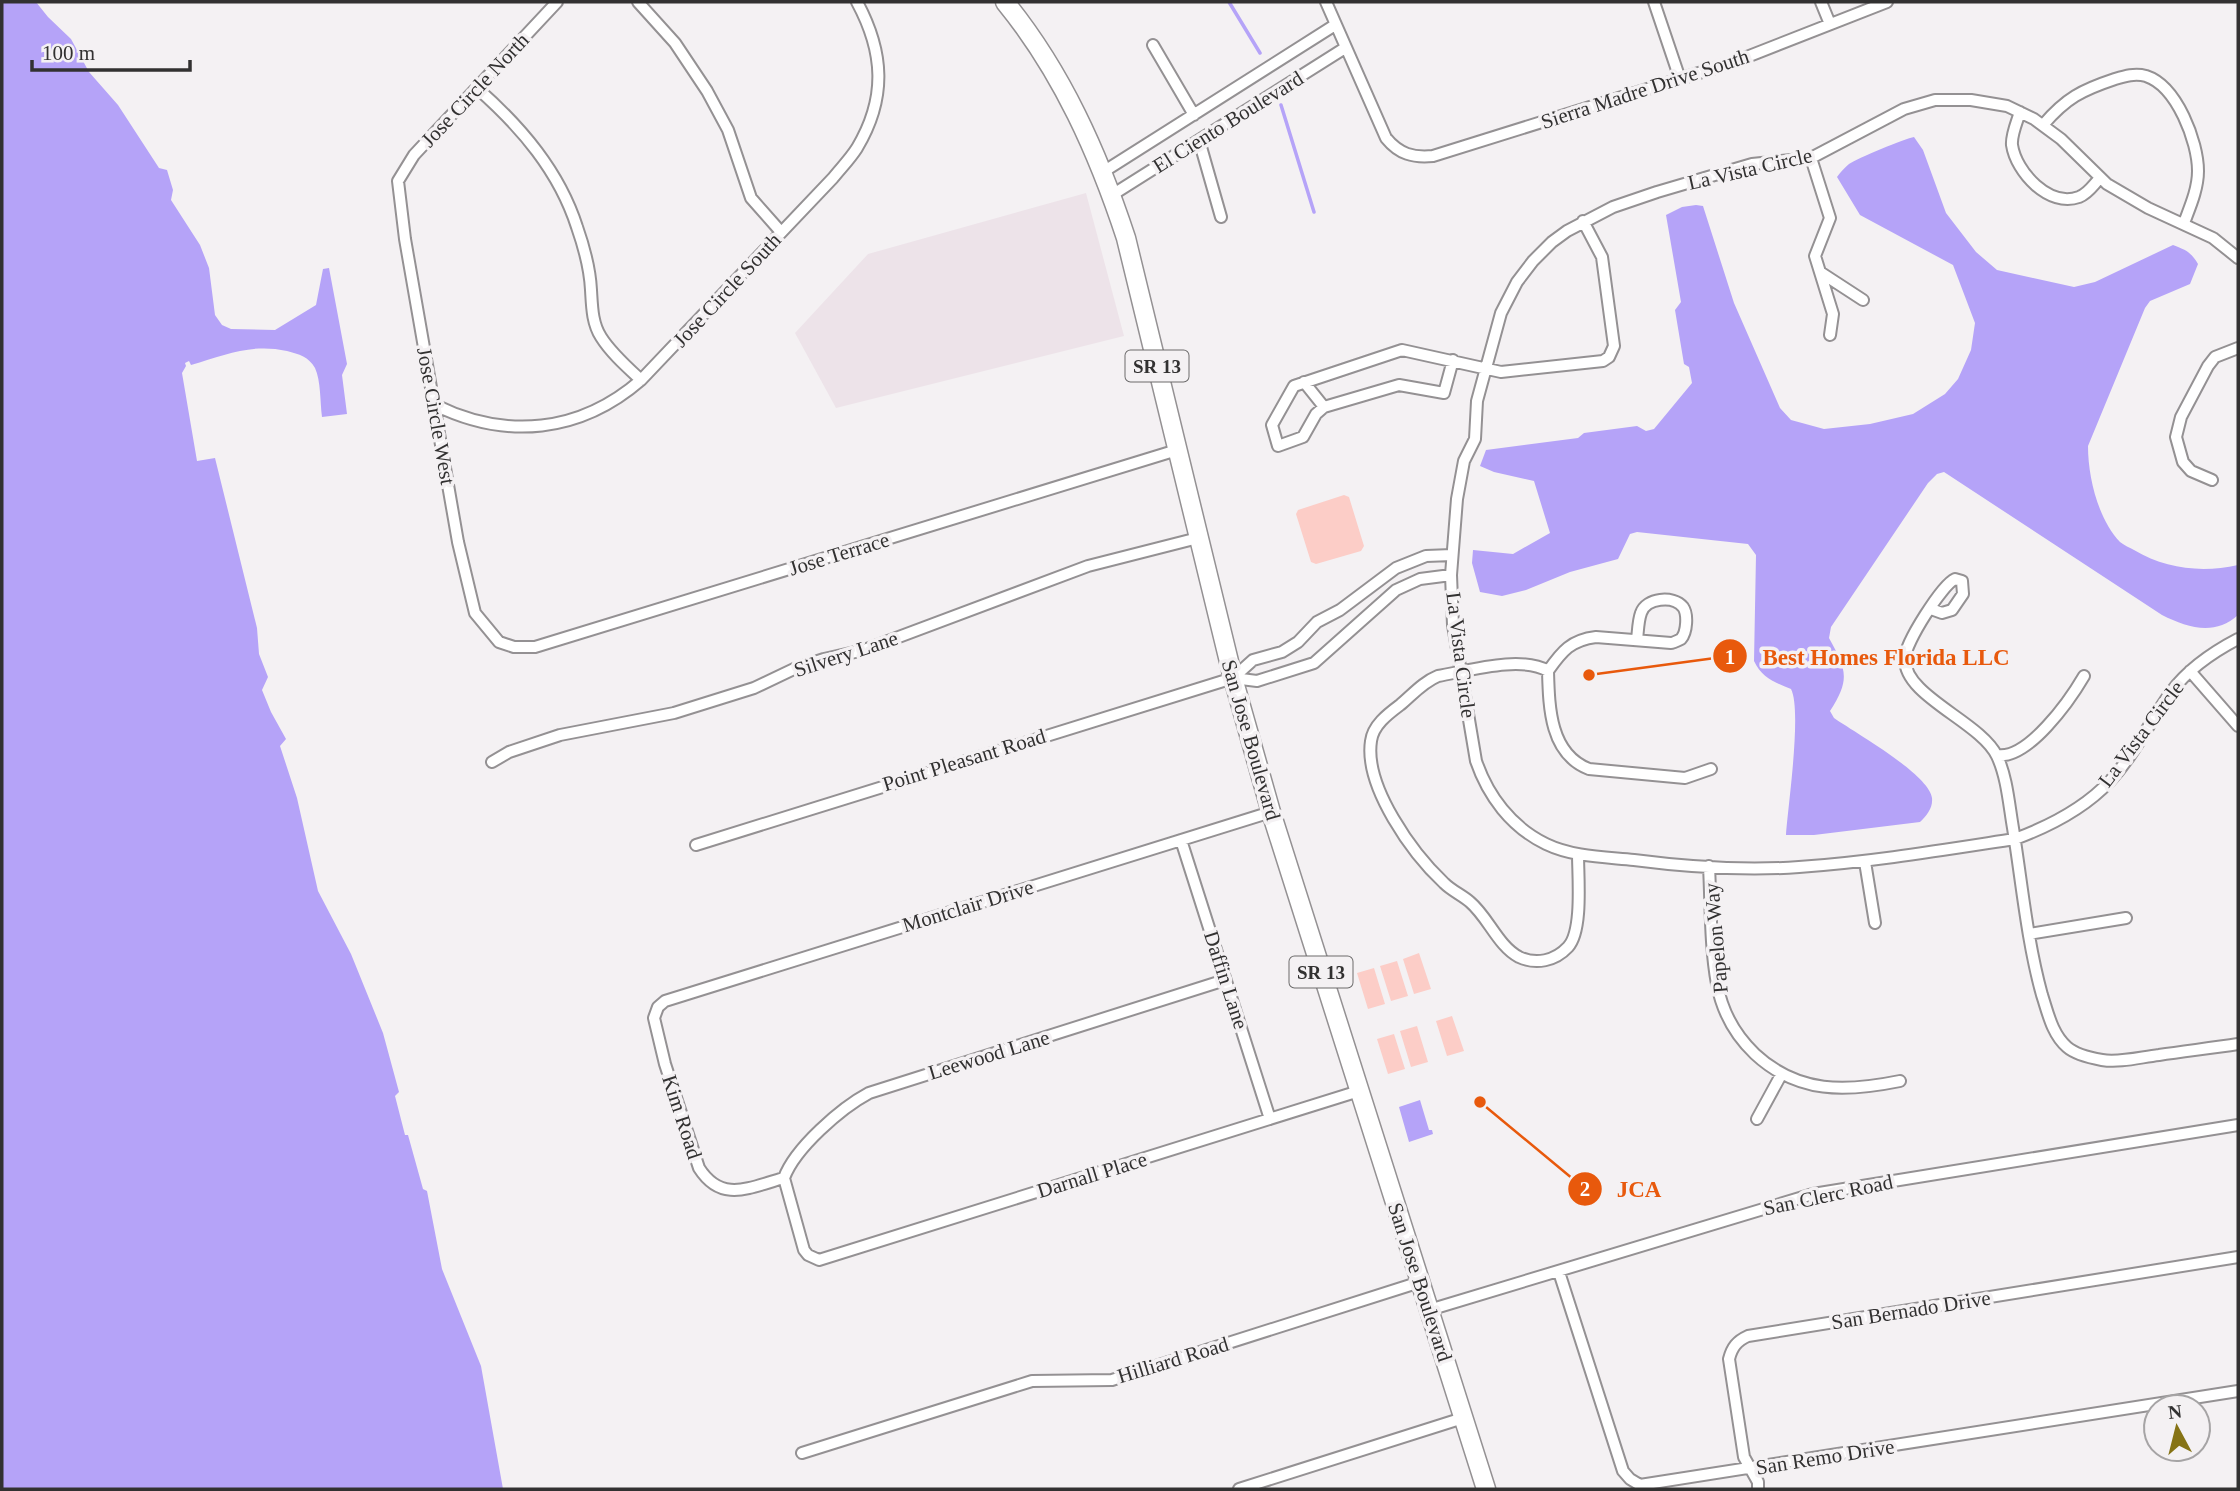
<svg xmlns="http://www.w3.org/2000/svg" width="2240" height="1491" viewBox="0 0 2240 1491" font-family="'Times New Roman',serif">
<style>
.built{fill:#ede3e9}
.green{fill:#fccdc7}
.water{fill:#b5a3f8}
.lines{fill:none;stroke-linecap:round;stroke-linejoin:round}
.stream{stroke:#b5a3f8;stroke-width:3.5}
.street-casing{stroke:#949193;stroke-width:14}
.primary-casing{stroke:#949193;stroke-width:21}
.street{stroke:#fff;stroke-width:10}
.primary{stroke:#fff;stroke-width:18}
.labels{text-anchor:middle;dominant-baseline:central;stroke-width:7;stroke-linejoin:round;paint-order:stroke}
.shield{fill:#f4f1f3;stroke:#6c6b6b;stroke-width:2}
.shield-label{font-size:19px;font-weight:bold;fill:#323131}
.street-label{font-size:21px;fill:#323131;stroke:#f4f1f3}
.leader{fill:none;stroke:#e8590c;stroke-width:2.5}
.callout-dot{fill:#e8590c;stroke:#f4f1f3;stroke-width:2.5}
.mark-label{font-size:21px;text-anchor:middle;font-weight:bold;fill:#fff}
.callout-label{font-size:23px;text-anchor:middle;font-weight:bold;fill:#e8590c;stroke:#f4f1f3;stroke-width:7;stroke-linejoin:round;paint-order:stroke}
</style>
<rect width="100%" height="100%" fill="#f4f1f3"/>
<path class="built" d="M1086,193L1124,336L836,408L795,333L868,254Z"/>
<path class="green" d="M1344,495L1349,497L1364,546L1361,551L1316,564L1311,562L1296,514L1298,510Z
M1419,953L1431,989L1414,994L1403,959Z
M1397,961L1408,996L1391,1001L1380,966Z
M1374,968L1385,1004L1368,1009L1357,973Z
M1452,1016L1464,1051L1447,1056L1436,1021Z
M1417,1026L1428,1062L1411,1067L1400,1031Z
M1394,1034L1405,1069L1388,1074L1377,1039Z"/>
<path class="water" d="M2,2H36L48,17L71,39L89,72L118,105L159,168L167,170L173,190L171,200L200,245L209,268L215,315L222,325L231,329L275,330L316,305L323,269L329,268L347,364L342,375L347,414L322,417C320,402 321,381 315,368C309,357 299,354 287,351C252,343 225,355 191,365L189,361L185,363L186,366L182,373L197,461L215,458L257,628L259,654L268,677L262,690L271,712L286,739L280,746L297,798L318,891L351,954L383,1033L399,1092L395,1096L405,1135H408L423,1189L427,1191L442,1269L481,1366L503,1489H2Z
M1914,137L1923,150L1946,213L1976,252L1997,270L2074,287L2095,282L2173,245C2186,250 2191,252 2198,264L2190,284L2150,301L2145,308L2088,446C2088,477 2098,519 2120,542C2124,545 2130,548 2134,550C2166,569 2202,573 2238,565V615C2215,636 2188,628 2162,615L1944,472L1937,474L1928,483L1831,627L1829,638C1846,669 1851,679 1830,711L1834,718C1854,732 1929,774 1932,798C1933,808 1927,815 1920,822L1814,835H1786C1788,806 1802,710 1791,689C1774,682 1762,678 1754,661L1756,555L1748,544L1637,532L1630,534L1618,559L1570,572L1526,590L1502,596L1480,592L1472,563L1473,550L1513,554L1550,533L1534,481L1494,472L1480,466L1486,450L1578,438L1584,433L1637,426L1646,431L1654,429L1692,383L1689,367L1684,364L1675,310L1681,302L1666,215L1682,207L1696,205L1703,206L1734,303L1780,408L1791,420L1824,429L1870,424L1913,414L1945,394L1958,379L1971,350L1975,323L1953,265L1860,215L1837,177C1840,173 1844,168 1849,164C1856,159 1906,138 1914,137Z
M1420,1100L1429,1130H1432L1433,1134L1409,1142L1399,1107Z"/>
<g class="lines">
<path class="stream" d="M1229,2L1260,53
M1281,105L1314,212"/>
<g class="street-casing">
<path id="street" d="M557,2L414,155L398,181L405,239L458,542L475,613L499,642L514,647H535L1177,450
M638,2L675,43L707,91L728,130L751,198L781,232
M1326,2L1386,138C1399,154 1413,158 1433,156L1734,62L1887,2
M1654,2L1680,79
M1821,2L1830,24
M1153,45L1194,115
M478,89C521,127 559,171 577,227C584,247 590,269 591,290C592,306 592,323 601,337C611,353 627,367 641,380
M2020,112C2017,122 2011,135 2012,145C2016,172 2049,208 2079,197C2089,193 2093,185 2100,178
M2043,125C2066,98 2082,90 2115,79C2125,76 2135,73 2146,76C2177,86 2198,142 2198,171C2198,189 2190,207 2184,223
M1199,140L1221,217
M1811,158L1830,218L1815,256L1833,314L1830,335
M1103,172L1335,25
M1112,195L1345,48
M2238,258L2213,238L2148,208L2107,184L2061,139L2034,119L2007,106L1971,100H1935L1904,109L1811,158L1752,164L1657,192L1613,207L1567,231L1552,242L1533,261L1517,282L1501,313L1477,401L1475,439L1464,461L1457,499L1451,575L1453,625L1476,761C1488,796 1511,827 1546,844C1573,857 1605,857 1634,860C1688,867 1744,871 1799,867C1871,862 1943,850 2015,839C2050,826 2084,809 2110,781C2135,754 2150,721 2171,692C2189,668 2213,652 2238,639
M1820,272L1863,300
M1453,360L1444,393L1399,385L1324,407L1316,414L1303,437L1278,446L1272,425L1294,386L1402,350L1501,372L1603,361L1609,357L1614,346L1602,257L1583,221
M1304,382L1324,407
M435,405C506,440 580,433 641,380L833,178C841,168 850,159 857,148C887,98 884,52 857,2
M2212,480L2191,471L2183,462L2176,437L2181,417L2208,366L2215,357L2238,348
M1931,609L1942,613L1952,610L1963,594L1962,581L1955,579C1942,585 1905,643 1905,658C1903,696 1980,721 1997,756C2007,777 2009,805 2013,828C2022,884 2027,941 2042,995C2048,1013 2052,1034 2067,1047C2076,1055 2091,1058 2102,1060C2120,1063 2141,1057 2159,1055C2186,1051 2212,1048 2238,1044
M1548,671C1521,655 1468,671 1438,676C1423,682 1412,695 1400,705C1388,714 1373,725 1371,741C1364,787 1413,854 1444,883C1452,891 1462,895 1470,902C1488,917 1498,946 1519,957C1536,965 1555,961 1568,947C1583,931 1578,877 1578,854
M1548,671C1562,651 1571,640 1596,637L1671,643C1673,643 1679,640 1681,639C1687,632 1688,614 1683,607C1673,595 1646,598 1641,613C1638,621 1638,632 1637,640
M1548,671C1549,708 1550,754 1589,769L1685,778L1711,769
M2190,671L2238,726
M1233,678L1253,660L1282,652L1298,642L1317,622L1340,610L1396,568L1426,556L1452,555
M1997,755C2028,760 2070,700 2084,676
M492,762L509,752L560,735L674,713L754,688L796,668L824,659L864,650L1088,566L1198,538
M1181,840L1270,1119
M696,845L1233,678L1257,681L1314,663L1396,590L1420,579L1451,575
M1865,862L1875,923
M1709,866C1711,905 1710,946 1717,984C1722,1011 1735,1035 1755,1054C1798,1094 1846,1092 1900,1081
M2029,934L2126,918
M1757,1119L1781,1075
M784,1178C750,1187 722,1204 699,1168L665,1064L654,1018L658,1007L665,1001L1271,812
M784,1178L804,1250L808,1255L819,1260L1359,1091
M784,1178C795,1148 841,1108 869,1093L1225,980
M1559,1272L1623,1471L1630,1479L1640,1485L2238,1391
M1429,1310L1813,1194L2238,1125
M802,1453L1032,1381L1112,1380L1420,1282
M1239,1489L1463,1418
M1758,1489V1482L1744,1457L1729,1359C1732,1347 1737,1341 1748,1336L2238,1257"/>
</g>
<g class="primary-casing">
<path id="primary" d="M1005,2C1062,72 1098,153 1126,238L1233,678L1271,812L1486,1489"/>
</g>
<use href="#street" class="street"/>
<use href="#primary" class="primary"/>
</g>
<g class="labels">
<g class="shield">
<rect x="1125.5" y="350.5" width="63" height="31" rx="5"/>
<rect x="1289.5" y="956.5" width="63" height="31" rx="5"/>
</g>
<g class="shield-label">
<text x="1157" y="366">SR 13</text>
<text x="1321" y="972">SR 13</text>
</g>
<g class="street-label">
<text transform="translate(1645 89) rotate(-18)">Sierra Madre Drive South</text>
<text transform="translate(475 90) rotate(-47)">Jose Circle North</text>
<text transform="translate(1228 122) rotate(-32)">El Ciento Boulevard</text>
<text transform="translate(1750 169) rotate(-13)">La Vista Circle</text>
<text transform="translate(727 290) rotate(-47)">Jose Circle South</text>
<text transform="translate(436 416) rotate(80)">Jose Circle West</text>
<text transform="translate(839 554) rotate(-17)">Jose Terrace</text>
<text transform="translate(846 654) rotate(-18)">Silvery Lane</text>
<text transform="translate(1461 655) rotate(83)">La Vista Circle</text>
<text transform="translate(2141 734) rotate(-53)">La Vista Circle</text>
<text transform="translate(1251 740) rotate(74)">San Jose Boulevard</text>
<text transform="translate(964 760) rotate(-17)">Point Pleasant Road</text>
<text transform="translate(968 906) rotate(-17)">Montclair Drive</text>
<text transform="translate(1716 938) rotate(-95)">Papelon Way</text>
<text transform="translate(1226 980) rotate(72)">Daffin Lane</text>
<text transform="translate(989 1055) rotate(-17)">Leewood Lane</text>
<text transform="translate(682 1117) rotate(72)">Kim Road</text>
<text transform="translate(1092 1175) rotate(-17)">Darnall Place</text>
<text transform="translate(1828 1195) rotate(-12)">San Clerc Road</text>
<text transform="translate(1420 1282) rotate(72)">San Jose Boulevard</text>
<text transform="translate(1911 1310) rotate(-9)">San Bernado Drive</text>
<text transform="translate(1173 1360) rotate(-17)">Hilliard Road</text>
<text transform="translate(1825 1457) rotate(-9)">San Remo Drive</text>
</g>
</g>
<path class="leader" d="M1589 675L1730 656M1480 1102L1585 1189"/>
<g class="callout-dot">
<circle cx="1589" cy="675" r="7"/>
<circle cx="1480" cy="1102" r="7"/>
<circle cx="1730" cy="656" r="18"/>
<circle cx="1585" cy="1189" r="18"/>
</g>
<g class="mark-label">
<text x="1730" y="664">1</text>
<text x="1585" y="1196">2</text>
</g>
<g class="callout-label">
<text x="1886" y="665">Best Homes Florida LLC</text>
<text x="1639" y="1197">JCA</text>
</g>
<rect width="2240" height="1491" fill="none" stroke="#323131" stroke-width="7"/>
<g transform="translate(2177 1428) rotate(353)"><circle r="33" fill="#f4f1f3" stroke="#a6a4a5" stroke-width="2"/>
<path d="M0-5L12 26L0 18L-12 26Z" fill="#867315"/>
<text y="-10" font-size="19" font-weight="bold" text-anchor="middle" fill="#323131">N</text>
</g>
<path d="M32 60v10h158v-10" fill="none" stroke="#323131" stroke-width="3.5"/>
<text x="42" y="60" font-size="21" fill="#323131" stroke="#f4f1f3" stroke-width="5" paint-order="stroke">100 m</text>
</svg>
